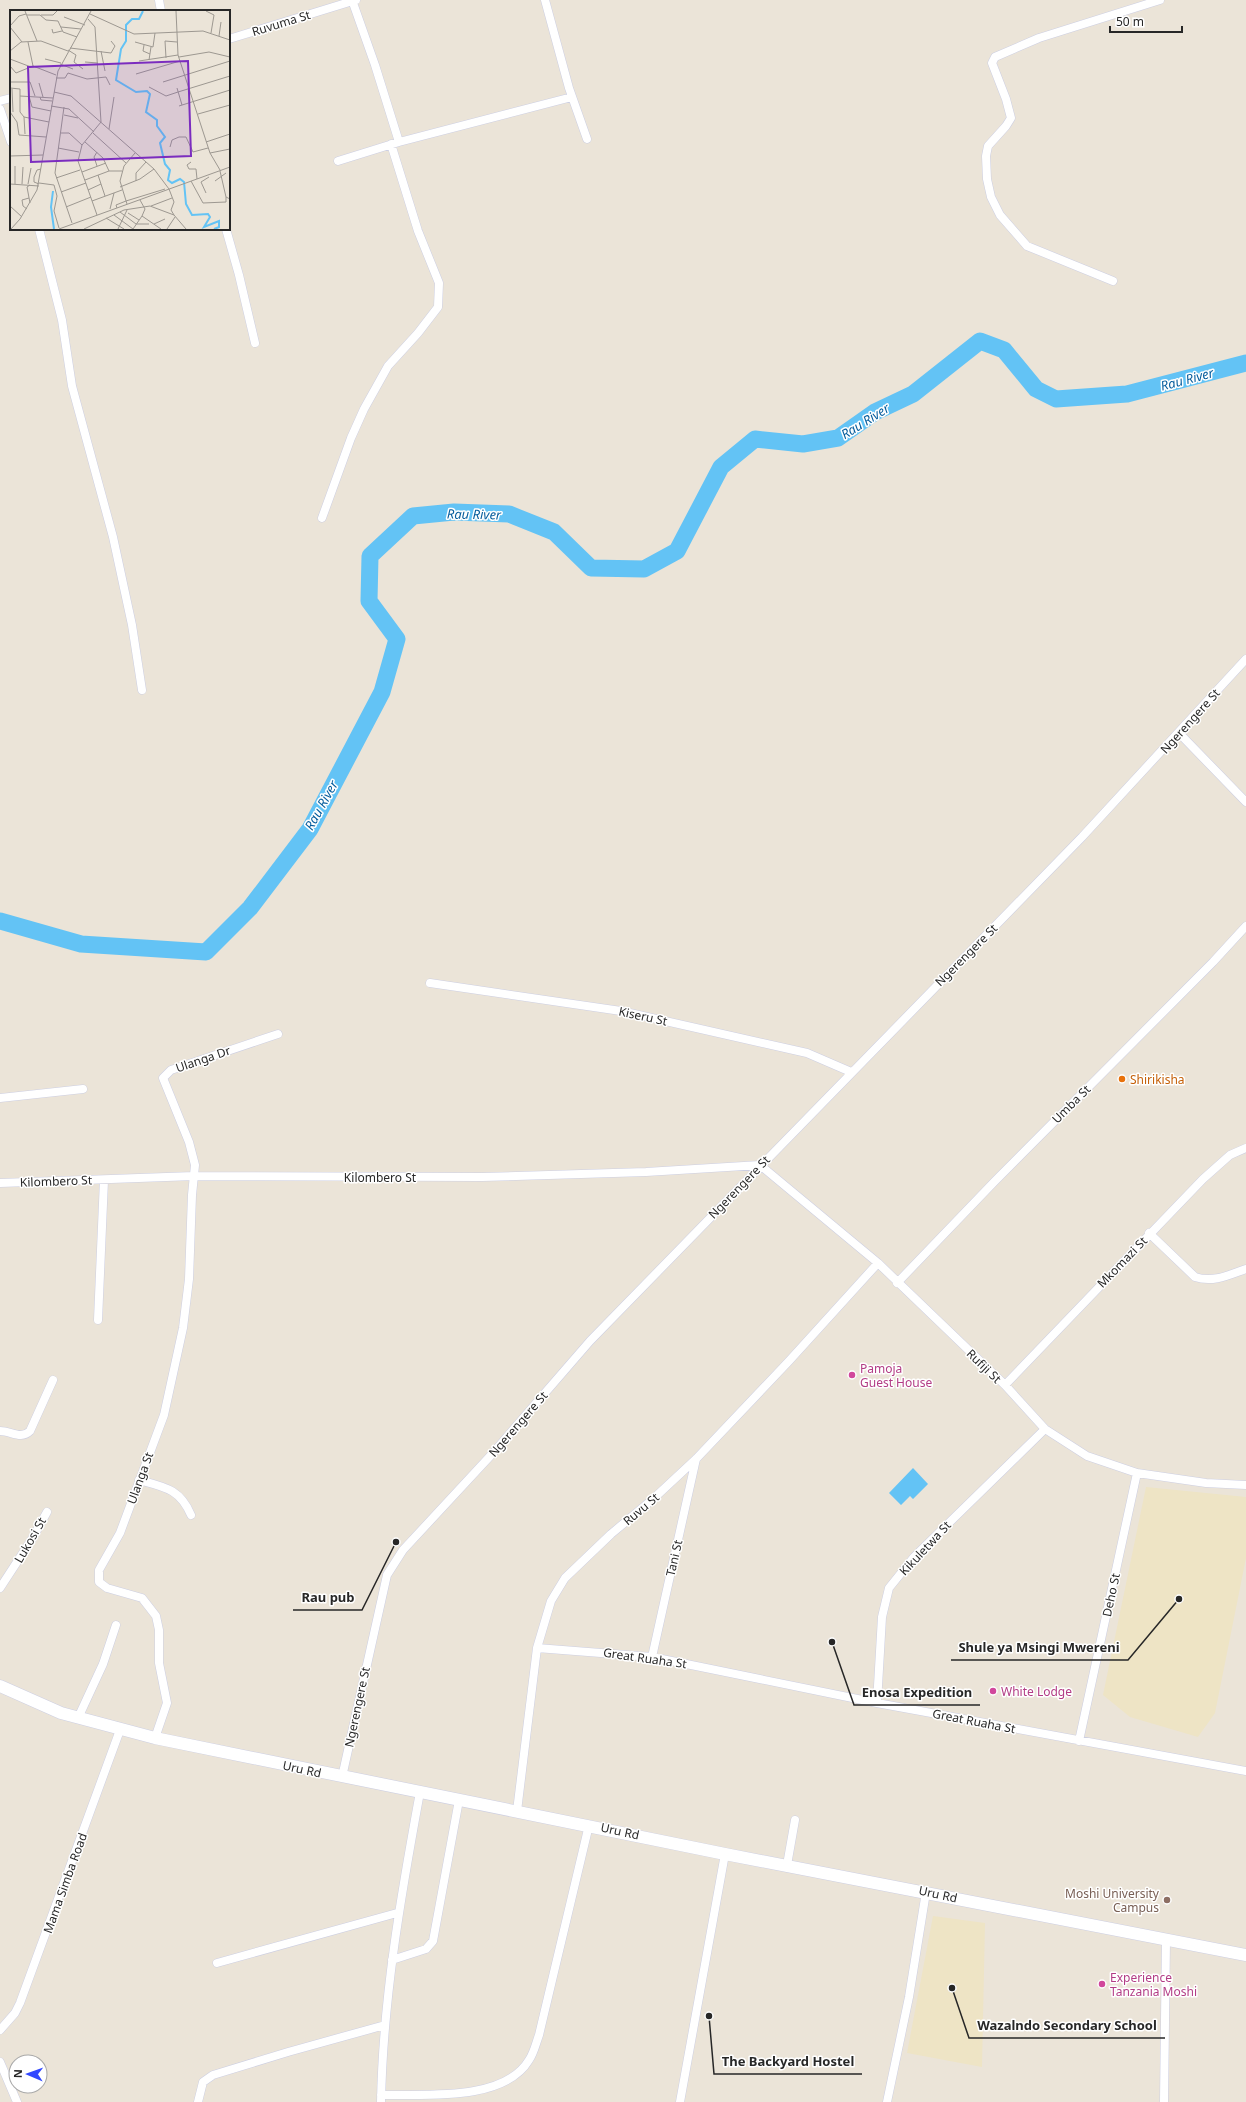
<svg xmlns="http://www.w3.org/2000/svg" width="1246" height="2102" viewBox="0 0 1246 2102" font-family="'Noto Sans',sans-serif">
<style>
.education{fill:#eee4c5}
.water{fill:#63c3f5}
.lines{fill:none;stroke-linecap:round;stroke-linejoin:round}
.river{stroke:#63c3f5;stroke-width:17}
.street-casing{stroke:#cdcfe2;stroke-width:9}
.secondary-casing{stroke:#cdcfe2;stroke-width:13}
.street{stroke:#fff;stroke-width:8}
.secondary{stroke:#fff;stroke-width:12}
.food-dot{fill:#e8710a;stroke:#fff;stroke-width:1.5}
.hotel-dot{fill:#d1479c;stroke:#fff;stroke-width:1.5}
.education-dot{fill:#8d6e63;stroke:#fff;stroke-width:1.5}
.labels{text-anchor:middle;dominant-baseline:central;stroke-width:3;stroke-linejoin:round;paint-order:stroke}
.street-label{font-size:12px;fill:#272727;stroke:#fff}
.food-label{font-size:12px;fill:#c56008;stroke:#fff;text-anchor:start}
.hotel-label{font-size:12px;fill:#b23c85;stroke:#fff;text-anchor:start}
.education-label{font-size:12px;fill:#785e54;stroke:#fff;text-anchor:end}
.water-label{font-size:13px;font-style:italic;fill:#065d9d;stroke:#fff}
.inset-river{fill:none;stroke:#63c3f5;stroke-width:2}
.inset-road{fill:none;stroke:#9d9891;stroke-width:1}
.view{fill:#7b2cbf;fill-opacity:0.15;stroke:#7b2cbf;stroke-width:2}
.inset-edge{fill:none;stroke:#272727;stroke-width:2}
.leader{fill:none;stroke:#272727;stroke-width:1.5}
.callout-dot{fill:#272727;stroke:#fff;stroke-width:1.5}
.callout-label{font-size:13px;text-anchor:middle;font-weight:bold;fill:#272727;stroke:#fff;stroke-width:3;stroke-linejoin:round;paint-order:stroke}
</style>
<rect width="100%" height="100%" fill="#ebe4d8"/>
<path class="education" d="M1146,1487L1246,1497V1558L1215,1713L1198,1737L1130,1717L1103,1695Z
M933,1916L985,1923L982,2067L907,2053Z"/>
<path class="water" d="M913,1468L928,1484L913,1499L910,1496L901,1505L889,1493Z"/>
<g class="lines">
<path class="river" d="M0,921L81,944L206,952L250,908L310,829L382,692L397,639L369,601L370,556L413,516L454,512L509,514L554,532L591,568L644,569L677,551L721,467L755,439L803,444L838,438L875,412L913,394L980,341L1004,350L1036,389L1056,399L1127,394L1246,363"/>
<g class="street-casing">
<path id="street" d="M159,0L161,11
M352,0L375,65L399,142
M545,0L569,88L587,139
M229,39L356,0
M0,101L11,98
M0,109L11,142
M338,161L399,142L572,97
M39,229L62,320L72,386L113,537L132,625L142,690
M226,229L239,275L255,343
M1113,281L1027,246L1000,215L991,197L987,179L986,156L988,146L1006,126L1011,118L1006,99L992,63L995,57L1039,38L1160,0
M322,518L351,438L364,409L388,366L418,333L438,307L439,283L418,231L391,144
M1179,733L1246,802
M430,983L621,1011L807,1053L851,1072
M0,1098L83,1089
M0,1183L194,1176L482,1177L646,1172L760,1165L878,1263L1005,1385L1045,1429L1087,1456L1137,1473L1206,1483L1246,1485
M1149,1233L1195,1277C1213,1283 1229,1275 1246,1269
M897,1283L995,1181L1213,962L1246,926
M98,1320L104,1180
M1005,1385L1203,1179L1230,1155L1246,1148
M0,1431C11,1431 21,1440 30,1431L53,1380
M139,1480C165,1487 180,1489 191,1515
M0,1588L32,1539L47,1512
M537,1648L652,1657L877,1703L1246,1771
M652,1657L696,1459
M877,1703L882,1617L889,1588L914,1557L1045,1429
M78,1718L103,1664L116,1625
M155,1738L167,1703L159,1663V1630L156,1616L142,1598L107,1588L99,1582V1570L120,1533L164,1415L183,1328L189,1279L192,1195L195,1165L189,1142L163,1078L171,1070L278,1034
M1079,1741L1137,1473
M342,1777L387,1575L403,1550L493,1453L590,1341L1082,837L1246,659
M517,1811L537,1648L551,1601L565,1578L611,1534L653,1499L696,1459L789,1361L878,1263
M787,1865L795,1820
M392,1960L426,1949L433,1941L459,1800
M217,1963L397,1913
M0,2030L15,2013L20,2003L120,1730
M0,2062L17,2102
M381,2095C424,2094 504,2102 529,2060C534,2053 536,2043 539,2035L589,1825
M198,2102L203,2082L213,2075L288,2052L385,2025
M381,2102C383,1998 401,1895 420,1792
M680,2102L725,1854
M887,2102L909,1997L926,1892
M1164,2102L1166,1940"/>
</g>
<g class="secondary-casing">
<path id="secondary" d="M0,1686L61,1713L155,1738L725,1854L1246,1955"/>
</g>
<use href="#street" class="street"/>
<use href="#secondary" class="secondary"/>
</g>
<circle class="food-dot" cx="1122" cy="1079" r="4"/>
<g class="hotel-dot">
<circle cx="852" cy="1375" r="4"/>
<circle cx="993" cy="1691" r="4"/>
<circle cx="1102" cy="1984" r="4"/>
</g>
<circle class="education-dot" cx="1167" cy="1900" r="4"/>
<g class="labels">
<g class="street-label">
<text transform="translate(281 23) rotate(-17)">Ruvuma St</text>
<text transform="translate(1190 721) rotate(-48)">Ngerengere St</text>
<text transform="translate(966 955) rotate(-45)">Ngerengere St</text>
<text transform="translate(643 1016) rotate(12)">Kiseru St</text>
<text transform="translate(203 1059) rotate(-19)">Ulanga Dr</text>
<text transform="translate(1071 1104) rotate(-45)">Umba St</text>
<text x="380" y="1177">Kilombero St</text>
<text transform="translate(56 1181) rotate(-2)">Kilombero St</text>
<text transform="translate(739 1187) rotate(-46)">Ngerengere St</text>
<text transform="translate(1122 1262) rotate(-46)">Mkomazi St</text>
<text transform="translate(984 1366) rotate(44)">Rufiji St</text>
<text transform="translate(518 1424) rotate(-49)">Ngerengere St</text>
<text transform="translate(140 1478) rotate(-70)">Ulanga St</text>
<text transform="translate(641 1509) rotate(-40)">Ruvu St</text>
<text transform="translate(30 1540) rotate(-60)">Lukosi St</text>
<text transform="translate(925 1548) rotate(-47)">Kikuletwa St</text>
<text transform="translate(674 1558) rotate(-77)">Tani St</text>
<text transform="translate(1111 1595) rotate(-78)">Deho St</text>
<text transform="translate(645 1658) rotate(8)">Great Ruaha St</text>
<text transform="translate(357 1707) rotate(-78)">Ngerengere St</text>
<text transform="translate(974 1721) rotate(11)">Great Ruaha St</text>
<text transform="translate(302 1769) rotate(12)">Uru Rd</text>
<text transform="translate(620 1831) rotate(12)">Uru Rd</text>
<text transform="translate(65 1883) rotate(-70)">Mama Simba Road</text>
<text transform="translate(938 1894) rotate(12)">Uru Rd</text>
</g>
<g class="food-label">
<text x="1130" y="1079">Shirikisha</text>
</g>
<g class="hotel-label">
<text x="860" y="1368">Pamoja<tspan x="860" dy="14">Guest House</tspan></text>
<text x="1001" y="1691">White Lodge</text>
<text x="1110" y="1977">Experience<tspan x="1110" dy="14">Tanzania Moshi</tspan></text>
</g>
<g class="education-label">
<text x="1159" y="1893">Moshi University<tspan x="1159" dy="14">Campus</tspan></text>
</g>
<g class="water-label">
<text transform="translate(1187 379) rotate(-15)">Rau River</text>
<text transform="translate(865 421) rotate(-32)">Rau River</text>
<text transform="translate(474 514) rotate(1)">Rau River</text>
<text transform="translate(321 805) rotate(-61)">Rau River</text>
</g>
</g>
<g transform="translate(10 10)">
<rect width="220" height="220" fill="#ebe4d8"/>
<path class="inset-river" d="M133,1L129,9H122L116,15V31L111,39L106,70L126,82L137,81L140,84L136,102L147,110V116L155,127L150,133L155,154L160,160L158,170L162,173L170,169L174,172L176,194L182,205L198,204L200,207L194,217L209,211V217L204,219M43,181L41,197L44,219"/>
<path class="inset-road" d="M15,1L27,31M166,1L168,45L200,143L210,160M196,1L204,5L201,23M80,4L124,24L193,21L220,30M17,5H30L36,10L48,11L53,22L67,27M31,5H43L47,1M54,7L75,15M78,9L85,17L91,112L72,135L68,151L87,205M0,16L9,6L16,4M0,17L12,32M51,17L71,19M42,19L43,23L52,21M209,26L211,12M18,32L23,56L46,65M125,32L143,37L145,23M134,35L133,41L140,44M60,38L101,43L105,36L101,31M58,40L66,45L64,52L73,59M0,41L11,32L31,31L58,41M91,41L95,61M169,47L199,42L220,47M156,48L155,31L167,32M0,49L21,57M35,49L51,53M139,50L141,37M129,51L168,45M75,52L88,53M50,54L63,59M0,56L6,63L23,56M126,64L170,51M46,68H55L58,63L77,69L96,67L100,75M0,72H20L25,86M153,72L220,51M29,73L33,87M139,77L156,86L168,82M0,78L10,79V102L14,107L39,112M167,78L172,95M2,79L3,102M44,82L61,86L144,159L159,179L164,192L161,200L164,205M168,82L220,66M10,86L43,88M19,86L22,97L41,101M30,87L31,90L42,91M41,96L59,99L84,122M169,96L220,80M54,97L45,163L62,213M0,102L7,112L9,125L36,127M188,104L220,95M54,105L68,108M14,107L15,124M99,119L104,87M51,123H59L72,135M83,123L116,153M75,132L93,148L99,161M196,132L220,124M160,137L162,130L169,127H176L183,142L198,138M48,138L69,142M87,142L84,147L87,156M200,143L220,139M0,146L33,145M181,152L177,155L179,159H186L187,169M210,161L216,187L220,189M72,162L96,153M88,165L95,186M46,168L70,160M75,170L99,161H112M126,171V163L136,152M181,171L193,193L216,192V187M205,171L216,163M29,173L44,175M0,174L29,176M5,174V156M12,174L13,157M18,174L21,158M29,174L24,172V167L27,160L31,159M20,175L17,177L20,193M44,175L47,186L44,201L49,218M110,177L130,169L144,159M78,180L91,174M51,182L76,173M196,183L191,172L199,167M130,190L135,199L132,206L151,219M82,191L112,180M117,194L110,171L114,156L125,143M0,196L12,207M141,196L162,188M56,197L81,187M107,198L106,195L116,191L155,179M17,199L13,196L12,190L19,188M100,199L104,183M110,202L126,214H139M118,203L129,210M104,205L123,219M96,208L114,219M144,214L155,209M1,219L10,209L27,180L48,61L81,1M49,219L220,157M74,219L114,200L140,196L164,205L176,219M108,219L117,200M123,219L132,206M157,219L165,207"/>
<path class="view" d="M178,51L181,146L21,152L18,57Z"/>
<rect width="220" height="220" class="inset-edge"/>
</g>
<path class="leader" d="M396 1542L362 1610H293M1179 1599L1128 1660H951M832 1642L854 1705H980M952 1988L969 2038H1165M709 2016L714 2074H862"/>
<g class="callout-dot">
<circle cx="396" cy="1542" r="4"/>
<circle cx="1179" cy="1599" r="4"/>
<circle cx="832" cy="1642" r="4"/>
<circle cx="952" cy="1988" r="4"/>
<circle cx="709" cy="2016" r="4"/>
</g>
<g class="callout-label">
<text x="328" y="1602">Rau pub</text>
<text x="1039" y="1652">Shule ya Msingi Mwereni</text>
<text x="917" y="1697">Enosa Expedition</text>
<text x="1067" y="2030">Wazalndo Secondary School</text>
<text x="788" y="2066">The Backyard Hostel</text>
</g>
<g transform="translate(28 2074) rotate(272)"><circle r="19" fill="#ffffff" stroke="#a9a9a9"/>
<path d="M0-3L7 15L0 10L-7 15Z" fill="#3147ff"/>
<text y="-6" font-size="11" font-weight="bold" text-anchor="middle" fill="#272727">N</text>
</g>
<path d="M1110 26v6h72v-6" fill="none" stroke="#272727" stroke-width="2"/>
<text x="1116" y="26" font-size="12" fill="#272727" stroke="#ffffff" stroke-width="3" paint-order="stroke">50 m</text>
</svg>
